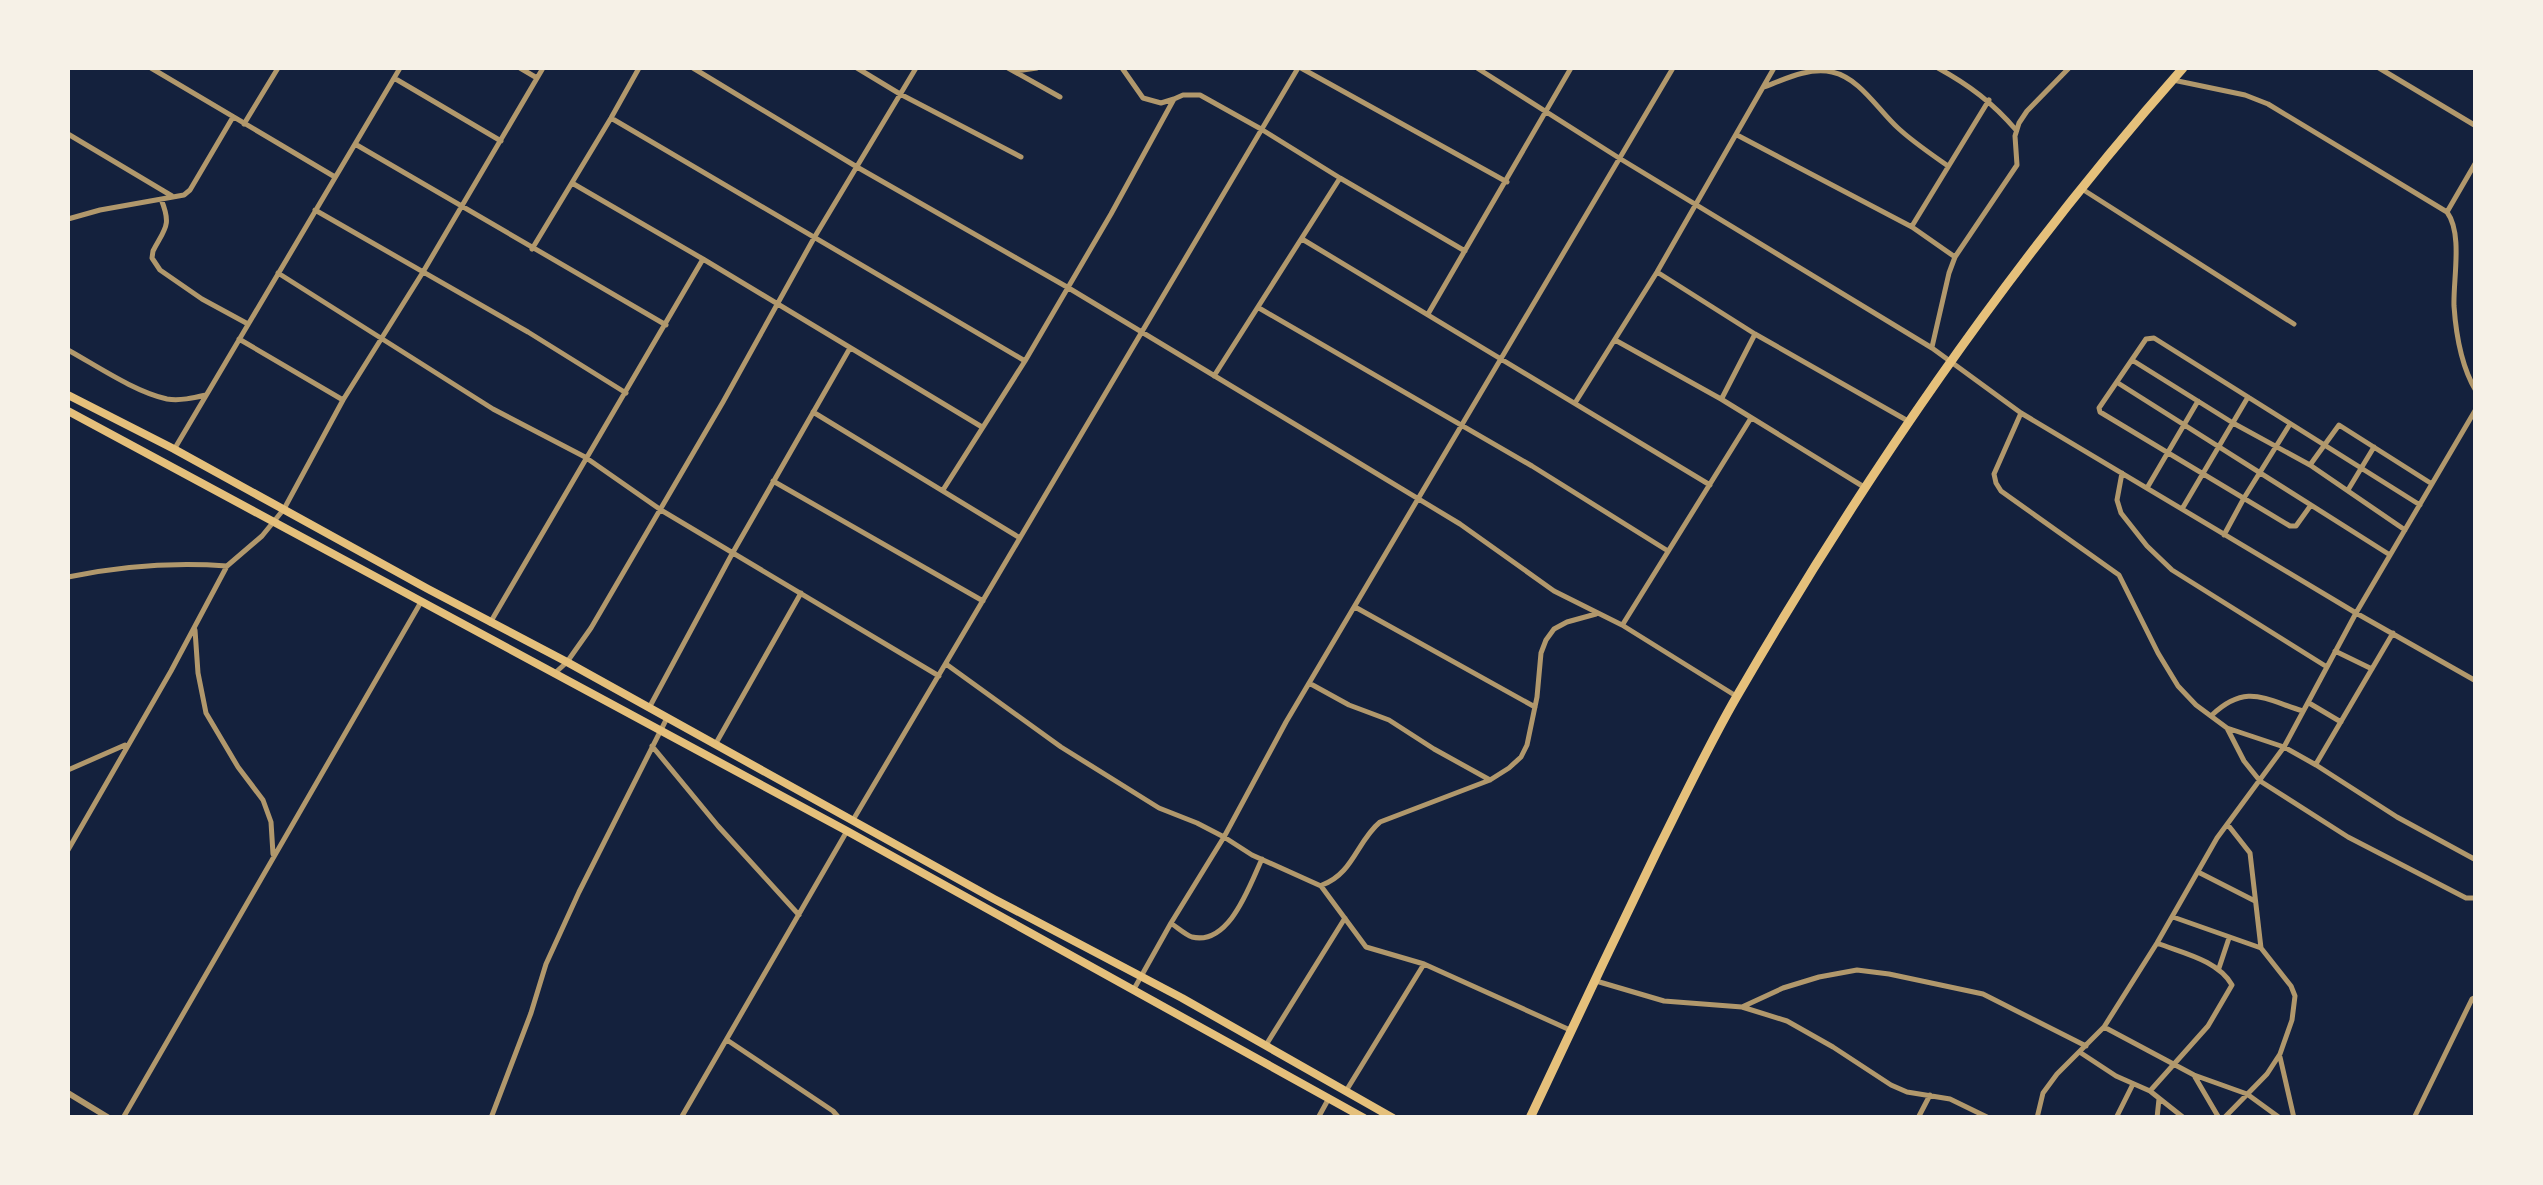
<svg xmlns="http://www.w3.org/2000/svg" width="2543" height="1185" viewBox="0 0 2543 1185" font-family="Raleway,sans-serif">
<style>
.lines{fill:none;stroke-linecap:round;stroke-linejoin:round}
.minor{stroke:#b1986c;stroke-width:5}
.tertiary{stroke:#b1986c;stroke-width:6}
.secondary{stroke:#e5c07b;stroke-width:8}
.trunk{stroke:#e5c07b;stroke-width:9}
</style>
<rect width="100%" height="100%" fill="#14213d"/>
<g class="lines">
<path class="minor" d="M151,68L335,177
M520,68L537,78
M693,68L857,167L1067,287L1316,437L1460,524L1554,591L1622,625L1736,696
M857,68L900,94L1021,157
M1008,68L1060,97
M1122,68L1143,98L1161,103L1174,99
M1301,68L1507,182
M1477,68L1619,158L1932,348L2021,413L2356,613L2476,681
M1938,68C1969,85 1993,103 2016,130
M2379,68L2476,126
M1015,71L1037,68
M394,78L501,141
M2173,80L2245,95L2268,104L2447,212C2463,234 2453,279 2454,306C2456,335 2461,366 2476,391
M1764,87C1785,79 1809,67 1832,72C1860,78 1878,110 1898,128C1913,142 1931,154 1948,166
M611,118L1025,361
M244,124L278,68
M68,134L172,196
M1737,135L1912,227L1955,257
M355,144L666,325
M572,183L703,259L982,427
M2082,189L2294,324
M161,199C172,226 165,228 153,251L152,258L160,270L202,299L248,324
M315,210L528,332L626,393
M2447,212L2476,162
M68,219L100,210L184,195L190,190L233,117
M1912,226L1989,100
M1302,239L1710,485
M532,249L611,118L639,68
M1657,272L1755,334L1908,421
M278,273L493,409L585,457L661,510L939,676
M1259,308L1532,466L1668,551
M1428,314L1571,68
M239,339L343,400
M1615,340L1721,399L1864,487
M1932,347L1949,273L1955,257L2017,165L2015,136L2019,123L2027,111L2069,68
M68,350C97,366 135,392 167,399C180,401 193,398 206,395
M2132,360L2233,423L2310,465L2405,530
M1214,376L1340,178
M2118,383L2390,555
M1722,398L1755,334
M1575,403L1657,272L1774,68
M813,412L1020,538
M2021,413L1994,474L1996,483L2001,491L2119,575L2158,653L2178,686L2196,705L2227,728L2244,761L2260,781L2348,837L2466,898H2476
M175,448L400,68
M2310,465L2339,425L2432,484
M2122,473L2117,500L2121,513L2147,546L2172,570L2327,667
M773,481L983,601
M2147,488L2198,401
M943,490L1025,361L1111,214L1174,99L1183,95H1200L1261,129L1340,178L1465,251
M2348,490L2374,447
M2311,505L2296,526H2290L2100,412L2099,408L2146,339L2154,338L2420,505
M2182,509L2248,397
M2224,535L2244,498L2290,424
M68,577C121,566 173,562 227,566
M1355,607L1535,707
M490,623L703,259
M1623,624L1751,418
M195,630L198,673L206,713L238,767L263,800L271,822L273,854
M2335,651L2372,669
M946,664L1061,747L1159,808L1197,823L1224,837L1252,855L1321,886L1366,947L1424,964L1570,1030
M555,673L567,662L591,628L723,402L814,238L916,68
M1309,683L1349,705L1389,720L1434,749L1490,780
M2309,703L2341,722
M649,708L732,554L850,348
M2212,715C2246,683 2264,699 2303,711
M2227,728L2284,747L2316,765L2397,817L2476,860
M715,745L801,593
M652,746L718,826L799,915
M2316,764L2393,633
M68,770L125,745
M853,820L1298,68
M68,850L171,671L227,566L262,536L284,509L343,400L423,272L543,68
M2200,873L2255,901
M1322,885C1353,874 1357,841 1380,822L1490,780L1509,768L1521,757L1527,745L1537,697L1541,653L1546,640L1554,629L1567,622L1596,614
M2173,917L2261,948
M1172,924C1178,928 1186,935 1192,937C1230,946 1250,884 1262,859
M2219,968L2229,938
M1596,981L1664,1001L1742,1007L1787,1021L1833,1047L1891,1085L1907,1092L1950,1099L1989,1118
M1134,989L1171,923L1224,837L1286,722L1673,68
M1742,1007L1783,988L1819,977L1857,970L1889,974L1983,994L2086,1046
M2104,1027L2194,1075L2247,1094L2280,1118
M727,1040L833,1111L839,1118
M1266,1045L1345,918
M2081,1053L2116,1076L2150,1091L2184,1118
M2280,1057L2294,1118
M2195,1077L2219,1118
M1346,1091L1424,964
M2150,1091L2208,1026L2232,985C2218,960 2182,953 2157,943
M123,1118L421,602
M491,1118L531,1013L546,964L579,892L667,718
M681,1118L847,831
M1318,1118L1329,1098
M1918,1118L1930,1095
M2037,1118L2043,1093L2057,1074L2104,1027L2157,943L2217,838L2284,747L2356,613L2476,409
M2116,1118L2133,1084
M2157,1118L2159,1099
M2224,1118L2267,1074L2280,1054L2292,1020L2295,996L2291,986L2261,948L2250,853L2228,825
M2414,1118L2472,999L2476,997"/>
<path class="tertiary" d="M68,1093L109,1118"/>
<path class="secondary" d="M68,395L174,449L428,589L567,662L994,899L1182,998L1393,1118
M68,411L847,831L1364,1118"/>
<path class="trunk" d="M1530,1118C1572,1028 1614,940 1657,851C1683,799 1708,746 1737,696C1866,473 2012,261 2183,68"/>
</g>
<rect width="2543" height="1185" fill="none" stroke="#f6f1e7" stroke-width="140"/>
</svg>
